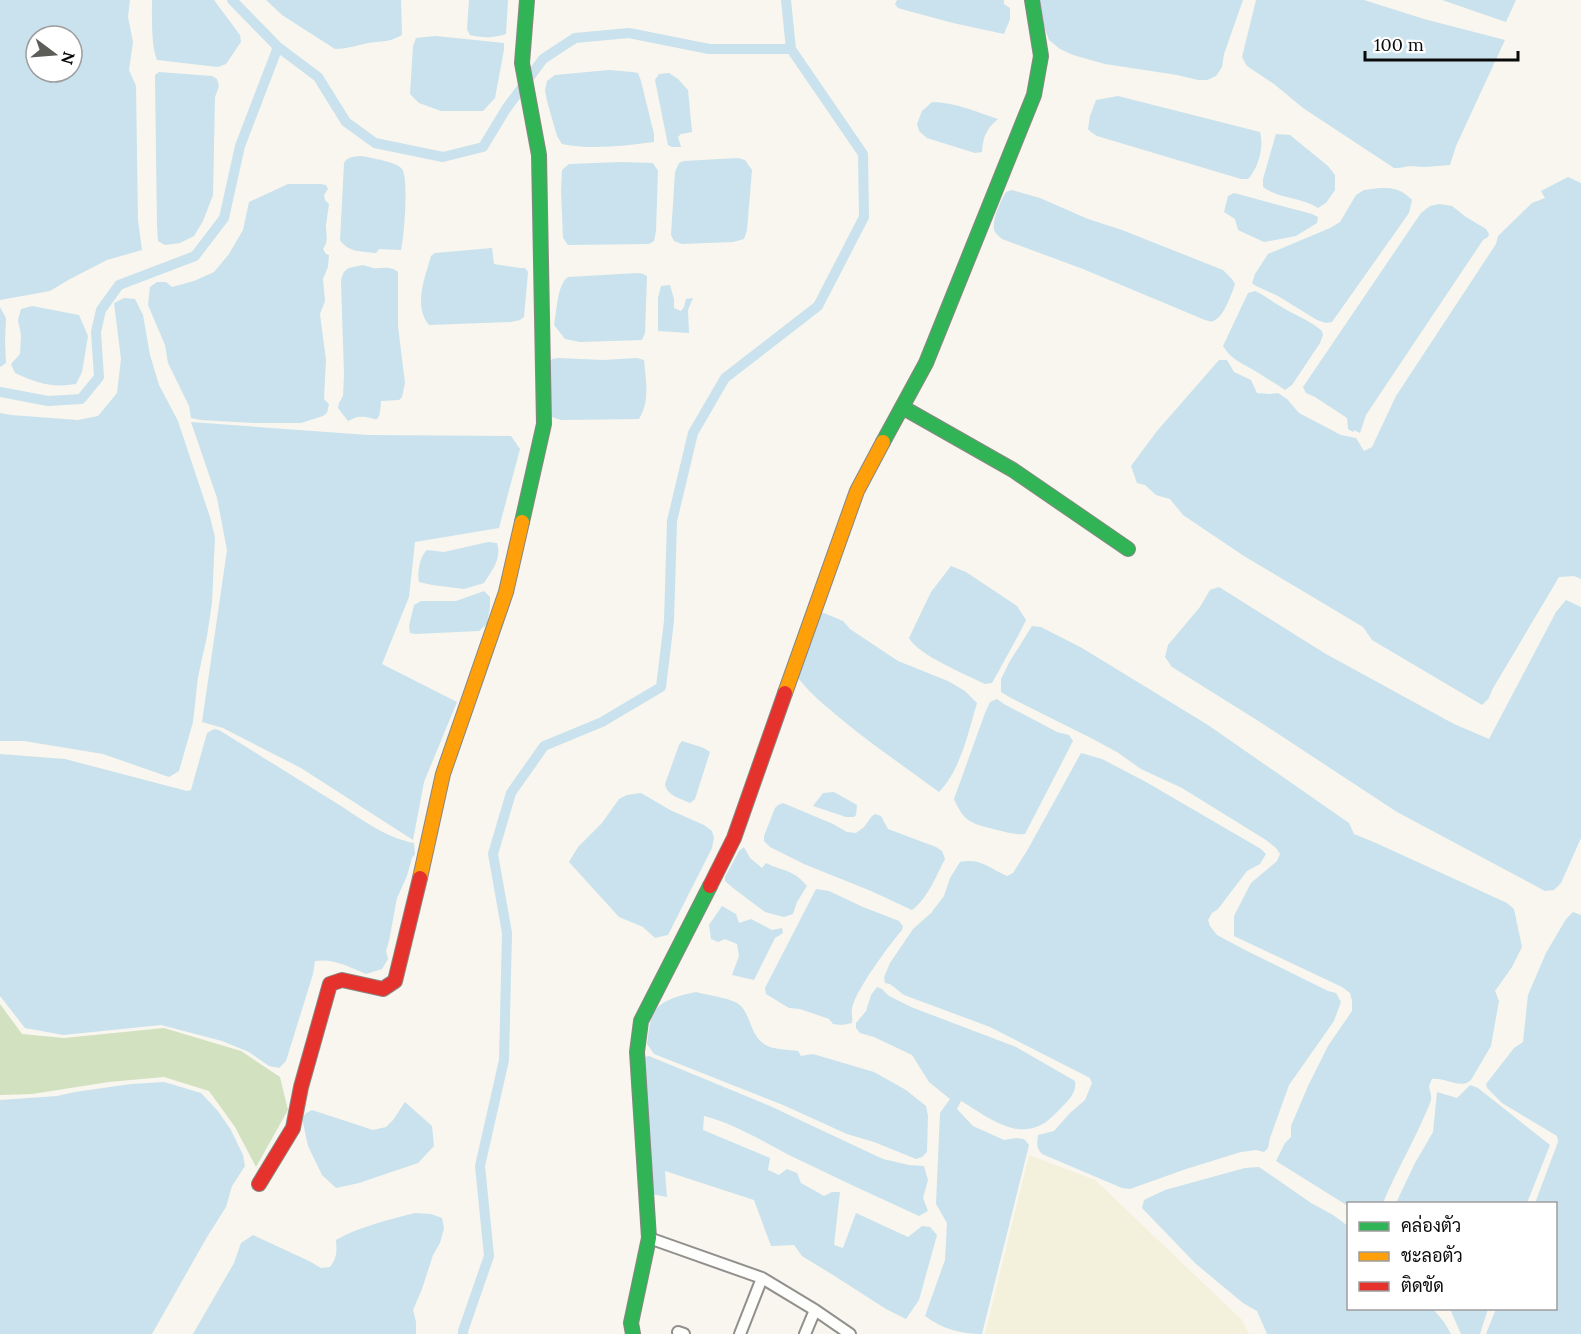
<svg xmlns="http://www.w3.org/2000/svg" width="1581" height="1334" viewBox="0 0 1581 1334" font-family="Lora,Sarabun,serif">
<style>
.farmland{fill:#f3f0dc}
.forest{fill:#d2e1c0}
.water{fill:#c9e2ed;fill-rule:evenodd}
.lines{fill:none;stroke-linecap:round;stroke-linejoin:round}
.canal{stroke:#c9e2ed;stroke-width:10}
.street-casing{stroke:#91908d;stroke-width:14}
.fast-casing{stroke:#888783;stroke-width:16}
.slow-casing{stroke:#888783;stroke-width:16}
.jam-casing{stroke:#888783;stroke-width:16}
.street{stroke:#fefefc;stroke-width:10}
.fast{stroke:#30b455;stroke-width:14}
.slow{stroke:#ff9f0a;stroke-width:14}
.jam{stroke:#e5322d;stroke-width:14}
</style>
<rect width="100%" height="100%" fill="#f8f6ee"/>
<path class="farmland" d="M1029,1155L1095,1180L1242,1320L1249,1334H985Z"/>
<path class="forest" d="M0,1004L22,1034L64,1038L164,1028L241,1051L280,1077L288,1110L256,1167L235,1127L209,1091L164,1077L109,1082L32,1094L0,1095Z"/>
<path class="water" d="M0,0H130L128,17L133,42L129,70L136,86L138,220L142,250L107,260L70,279L50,291L0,300ZM36,36H72V72H36Z
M152,0H214L240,35L241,42L226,64L218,67L157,60C151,46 152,17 152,0Z
M266,0H401L402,35C386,44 380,40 364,44C354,46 346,49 335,49L282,15Z
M469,0H508L506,34C494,38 482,38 470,35L467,29Z
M897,0H1004V4L1010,8V19L1004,34L953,23L905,10L898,8L895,4Z
M1038,0H1243L1224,54L1222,67L1216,76L1207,80H1198L1177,75L1105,64L1073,55L1060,49L1049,40L1044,27Z
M1256,0H1364L1424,19L1505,40L1456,146L1450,165L1425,167L1410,166L1399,168H1394L1303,108L1274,84L1247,66L1242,57Z
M1442,0H1516L1506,22Z
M436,36L504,43V50L495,98L483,111H441L419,103L410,94L413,46L416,38Z
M609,70L632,72L638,73L641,81L654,134V142C624,146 591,150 562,144L557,136L547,101L545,90L547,81L555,75Z
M159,72L212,76L217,79L219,86L215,97L213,195L203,221L194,236L180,243L165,245L158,241L157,226L155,78V75Z
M669,73L678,79L688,90L692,132L681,134L678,137L681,147H672L668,145L655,80L659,74Z
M1118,96L1260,132C1264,147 1259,167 1248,179H1241L1097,136L1091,132L1088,129L1090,116L1096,100Z
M932,102C954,102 977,112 998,119C986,129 983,137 982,152L975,153L927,138L919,131L917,124L922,111Z
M1276,134L1290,135L1328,166L1335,175V190L1326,203L1318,208C1301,197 1279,199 1263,187V179Z
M362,156C371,158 397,162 402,169C409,178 404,238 401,250L379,249L376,253C363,251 348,253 340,240L344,163C348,156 354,157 362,156Z
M738,158L745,160L752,170L747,230L744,239L733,242L682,244L674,241L671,235L675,172L679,163L684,161Z
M621,162L653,163L658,171L656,231L654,241L649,244L568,245L563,238L561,191L562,170L569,164Z
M1568,177L1581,183V579L1574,576L1559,577L1492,690L1489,698L1482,705L1372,640L1363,627L1244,556L1183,515L1170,499L1156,495L1145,485L1137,483L1131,466L1157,431L1219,360H1227L1234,372L1251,380L1257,393L1269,394L1278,393L1287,399L1299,413L1341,435L1356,438L1364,451L1372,447L1396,396L1496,244L1498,236L1532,203L1545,198L1541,191Z
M288,184H321L326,185L328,189L324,195L325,200L329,204C328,211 327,218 326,225C326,235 329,240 323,249L326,254L329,255L328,267L323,279L325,301L320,314L326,360L324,399L329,404L327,413L323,416L301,423H254L200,420L191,418L189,406L168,363L165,345L148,305L150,287L157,282H166L172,287L194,281L214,272L229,254L243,230L249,202Z
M1380,188C1394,188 1401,189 1412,200L1409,213L1332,322L1326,323L1317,320L1278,296L1256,286L1252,283L1255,274L1268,254L1330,228L1340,222L1356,195L1364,190Z
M1012,190L1040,198L1088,219L1122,230L1223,270L1232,279L1235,284C1232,293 1224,316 1215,320C1211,323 1210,321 1205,320L1083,269L1002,239C1000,237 997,235 995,232C990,223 1001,200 1006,192Z
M1234,193L1312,214L1318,217L1317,223L1296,236L1264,242L1238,230L1235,219L1224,212L1228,196Z
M1439,204L1452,206L1466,217L1486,229L1489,234L1488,237L1483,240L1366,415L1360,433L1354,430L1353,432L1348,429L1347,418L1315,397L1306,393L1303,387L1421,213L1430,206Z
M492,248L494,264L520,268H525L528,272L524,317L520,320L511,322L429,325C413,305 425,278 431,256L435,253Z
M363,265C366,266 370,267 373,268C383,269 389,265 398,272V326L405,383L402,397L399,400L381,401C379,431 376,414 358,417C355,417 351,420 348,421L338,408L339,403L343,396L344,374L341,281C344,266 350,268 363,265Z
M638,273L643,274L647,276L645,333L642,340L580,342L565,339L554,325C557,312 557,284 568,277Z
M670,285L674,299V308L681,311L684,307L686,299L693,298L688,310L689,333L658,331V298L661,286Z
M1255,291C1264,295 1271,301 1280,306C1294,315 1310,320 1322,331L1323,335L1320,343L1292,385L1285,390C1276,384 1266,378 1257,372C1244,364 1231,360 1223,346L1248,293Z
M124,298L135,299L143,315L150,355L159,385L178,421L210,517L215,537L212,603L207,636L198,677L193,722L179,771L169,777L103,754L24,741H0V413L11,415L78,420L98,416L117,393L121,359L114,303Z
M32,306L79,315L88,336L82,372L76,384C51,388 37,383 15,373L11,364L20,354L21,335L18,320L21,309Z
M0,307L6,318L5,342L6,363L0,367Z
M558,358L603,360L637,358L644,360C646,381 650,401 639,419L561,420L552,417L547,412V366L552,359Z
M191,422L368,435L511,436L520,449L499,528L415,542L409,597L382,664L457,702L424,782L413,840L301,768L223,728L202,722L227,550L217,498Z
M488,542L497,543C502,559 492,570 484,583L464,589L432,585L419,582C417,572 420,556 427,550L444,552Z
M951,566L966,572L1017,606L1026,620L1018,636L992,683L985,684C967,675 918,655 909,638L931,592Z
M1219,587L1326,654L1454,724L1489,739L1556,612L1566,600L1581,607V838L1561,883L1554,890L1545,891L1397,812L1260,722L1172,667L1165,657L1168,645L1200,607L1210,590Z
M484,591L490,597V607L487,624L479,631L415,634L410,633L409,626L414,605L421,601H456Z
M824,613L843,621L850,629L898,661L948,681L965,691L977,703C968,733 961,769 939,792C904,766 868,742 835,714C822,703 809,692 798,678L818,614Z
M1032,626L1041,627L1082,648L1208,725L1349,823L1354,834L1376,843L1507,903L1514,909L1522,947L1512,967L1495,991L1499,1001L1491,1046L1471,1080C1461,1090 1445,1077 1432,1079C1427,1089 1430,1087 1431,1096C1432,1100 1429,1106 1427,1110C1414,1142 1396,1171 1383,1203L1348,1204V1206L1276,1161L1285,1143L1291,1137V1126L1308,1086L1328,1046L1352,1011V1001L1350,993L1342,987L1234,936V916L1251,883L1277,861L1280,854L1276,848L1266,840L1182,788L1141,769L1117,752L1087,736L1011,698L1001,692V679L1010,661Z
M997,699L1004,704L1057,732L1069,735L1073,741L1025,834C1014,835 1007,832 997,830C972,823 965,824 954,799L985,713L990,702Z
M214,729L219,730C260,755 300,781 341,806C364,821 387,838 414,843L415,854L412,858L407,876L397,898L389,941L386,951L388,959L382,969L366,974C350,967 333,958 315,961L313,974L286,1061L279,1068L269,1066L249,1052L222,1041L161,1025L63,1035L25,1028L0,996V754L65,759L187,791L191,790L207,733Z
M682,741L704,748L710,752L695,799L690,803C680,798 667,796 665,784L679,745Z
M1081,753L1102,759L1146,782L1261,849L1266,854L1260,864L1247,871L1218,909L1212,913L1208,920L1210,926L1217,935L1247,951L1328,991L1336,993L1341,1002L1334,1021L1289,1085L1270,1138L1268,1148L1264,1152L1256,1150L1241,1152L1186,1169L1130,1189L1122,1188L1042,1154C1036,1148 1037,1143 1038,1135L1054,1131L1070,1113L1085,1100L1092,1083L1090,1078L990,1027L904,995L890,984L885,983L884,977L890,963L913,929L931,913L944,896L950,878L960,862C982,858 988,868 1007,876L1013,873L1028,849Z
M834,792L857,805L856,815L854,817H846L813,806L823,793Z
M641,793L670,810L704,825L712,831L714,838L712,848L668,935L655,938L643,927L619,917L569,862L578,847L602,823L619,799L627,795Z
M783,803L833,824L847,832L856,833L864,827L872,816L875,814L881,816L888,829L936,847L942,851L945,859C936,876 928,898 912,910L871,891L804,864L770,847L764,841V836L775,808L778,805Z
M744,847L750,858L762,868L766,863C784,872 793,869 807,886L797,902L793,914L784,917L765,912L733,888L725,881V877L739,851Z
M816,889L829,891L863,907L899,921L903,926L902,930C890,944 854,992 852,1009C851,1014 853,1018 852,1023L842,1025L833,1024L829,1019L800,1009L789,1008L766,994L765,988Z
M722,906L736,914L739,923L751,919L772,930L782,928L783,933L775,938L754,980L732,975L739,956L737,944L725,939L718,942L711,939L709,925Z
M1573,912L1581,915V1334H1486L1496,1309L1556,1308V1204L1535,1203L1558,1142L1557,1136L1502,1103L1487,1088L1486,1084L1514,1048L1523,1042L1528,995L1546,953L1566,919Z
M877,987L882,989L889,996L911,1007L1016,1047L1075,1081C1077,1093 1068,1101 1060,1109C1056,1113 1051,1118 1046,1122C1016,1142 987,1116 961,1101L957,1109L973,1126L1004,1140L1016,1138L1024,1139L1029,1145L982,1334C962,1334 942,1329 925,1316L945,1260L947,1223L936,1204L940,1113L950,1099L929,1082L912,1055L874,1037L860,1033L856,1028V1023L866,1011L871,995Z
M696,992C706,995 729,998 737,1003C753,1013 748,1039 770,1047C775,1049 790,1050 798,1051L801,1056L813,1054L874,1072L906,1090L926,1106L928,1116L927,1152L922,1157L916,1159L874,1142L847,1134L783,1105L654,1054L647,1044C648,1036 649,1027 651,1019C657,1000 678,996 696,992Z
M649,1056L770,1106L883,1159L909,1165L924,1166L928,1180L923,1198L928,1211L919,1216C877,1197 835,1177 793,1157C766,1143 733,1123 704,1116L703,1130L770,1158L768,1170L779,1175L787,1169L797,1173L801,1183L824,1196L832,1192H840L834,1245L843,1248L856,1213L908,1237L922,1226L930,1227L937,1235L919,1300L906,1319L886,1309L833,1275L802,1256L794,1245L771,1246L754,1200L665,1171L667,1197L652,1194L644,1057Z
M164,1082L201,1093L218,1111L231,1130L243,1155L245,1166L232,1186L226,1207L207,1237L152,1334H0V1100L57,1096L75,1092L131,1084Z
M1470,1085L1478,1088L1550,1145L1527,1203H1396L1415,1163L1433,1132L1437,1092L1457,1098Z
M405,1102L432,1126L434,1146L418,1163L359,1183L336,1188L322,1175L308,1146L302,1118L306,1113L312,1110L373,1130L386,1127L393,1120Z
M1259,1167L1311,1203L1333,1215L1348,1226V1308L1433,1309L1444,1322L1451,1334H1267L1257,1311L1243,1303L1196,1264L1142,1208L1144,1200L1165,1190L1245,1168Z
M415,1213L431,1214L442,1218L444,1228L440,1243L433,1255L422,1289L413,1310L416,1322V1334H193L234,1263L241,1243L253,1235L309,1261L321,1268L330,1267C337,1258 337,1251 336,1240C361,1226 388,1220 415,1213Z
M1450,1309H1488L1480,1334H1461Z"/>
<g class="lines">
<path class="canal" d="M232,0L278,47L318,77L346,122L375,143L443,157L483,147L506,109L543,59L575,38L629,33L709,49H791
M0,392L48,401L81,399L99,377L96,332L101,310L119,285L195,256L224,218L240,146L278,47
M463,1334V1331L489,1256L480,1166L504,1060L507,933L493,854L511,793L544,746L602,722L661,687L669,621L672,521L693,433L725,378L818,306L864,217L863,154L791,49L786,0"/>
<g class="street-casing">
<path id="street" d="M649,1238L762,1278L815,1310L850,1334
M678,1332L684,1334
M740,1334L762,1278
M805,1334L815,1310"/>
</g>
<g class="fast-casing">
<path id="fast" d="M902,407L1013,470L1128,549
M883,442L926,363L1034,95L1041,56L1032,0
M522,522L544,424L539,155L522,63L527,0
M633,1334L631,1323L649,1238L637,1052L641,1021L710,886"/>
</g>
<g class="slow-casing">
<path id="slow" d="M785,693L857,491L883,442
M420,878L443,774L506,592L522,522"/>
</g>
<g class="jam-casing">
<path id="jam" d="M710,886L734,838L785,693
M259,1184L293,1128L301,1087L330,984L342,980L383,989L395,981L420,878"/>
</g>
<use href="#street" class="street"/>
<use href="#fast" class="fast"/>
<use href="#slow" class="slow"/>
<use href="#jam" class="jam"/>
</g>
<rect x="1347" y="1202" width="210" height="108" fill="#ffffff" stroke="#9d9d9d" stroke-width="1.5"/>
<rect x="1359" y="1222" width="30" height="9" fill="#30b455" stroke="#9d9d9d" stroke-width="1.5"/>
<text x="1401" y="1232" font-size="18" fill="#0a0a0a">คล่องตัว</text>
<rect x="1359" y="1252" width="30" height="9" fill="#ff9f0a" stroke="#9d9d9d" stroke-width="1.5"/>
<text x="1401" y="1262" font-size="18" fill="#0a0a0a">ชะลอตัว</text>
<rect x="1359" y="1282" width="30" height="9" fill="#e5322d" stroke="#9d9d9d" stroke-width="1.5"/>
<text x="1401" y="1292" font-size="18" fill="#0a0a0a">ติดขัด</text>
<g transform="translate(54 54) rotate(106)"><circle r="28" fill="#ffffff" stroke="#9d9d9d" stroke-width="1.5"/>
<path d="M0-4.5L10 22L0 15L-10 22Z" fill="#5d5d5a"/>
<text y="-9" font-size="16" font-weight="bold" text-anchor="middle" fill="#0a0a0a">N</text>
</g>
<path d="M1365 51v9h153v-9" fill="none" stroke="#0a0a0a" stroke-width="3"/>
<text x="1374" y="51" font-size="18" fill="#0a0a0a" stroke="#ffffff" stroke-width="4.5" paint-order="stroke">100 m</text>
</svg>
